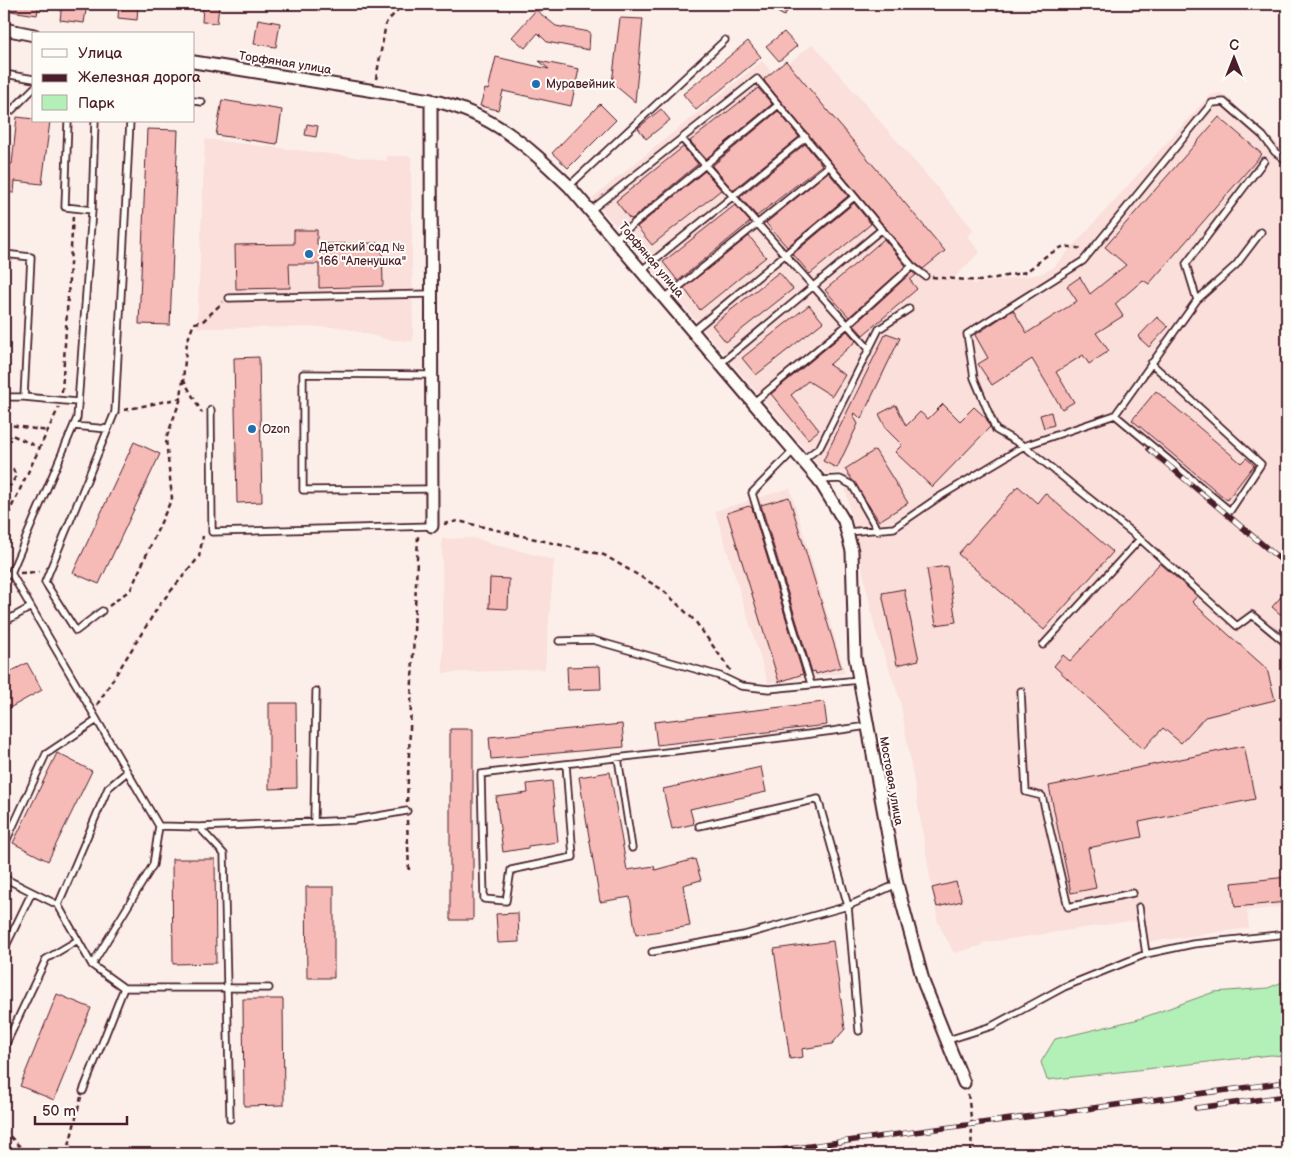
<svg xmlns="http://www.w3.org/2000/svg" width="1291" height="1158" viewBox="0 0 1291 1158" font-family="'Balsamiq Sans',sans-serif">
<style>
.built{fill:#fadfdb}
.green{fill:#b2f0b7;stroke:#7e8871}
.building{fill:#f7bbb7;stroke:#4a1f2b}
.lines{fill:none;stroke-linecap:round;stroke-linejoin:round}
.lane-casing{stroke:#4a1f2b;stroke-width:9}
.street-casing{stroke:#4a1f2b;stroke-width:15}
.path{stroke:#4a1f2b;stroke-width:2.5;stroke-dasharray:5 4;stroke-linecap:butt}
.lane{stroke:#fdfcf7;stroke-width:5.5}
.street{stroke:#fdfcf7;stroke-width:11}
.rail-casing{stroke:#4a1f2b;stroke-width:5.5}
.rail{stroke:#fdfcf7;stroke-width:4;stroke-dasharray:11;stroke-linecap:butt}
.poi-dot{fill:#1f6fb2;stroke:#fdfcf7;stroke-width:2}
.labels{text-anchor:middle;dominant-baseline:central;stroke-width:4;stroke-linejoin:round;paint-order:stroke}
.street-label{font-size:12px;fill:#4a1f2b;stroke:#fdfcf7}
.poi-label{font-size:12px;fill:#4a1f2b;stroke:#fdfcf7;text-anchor:start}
</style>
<rect width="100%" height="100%" fill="#fcefea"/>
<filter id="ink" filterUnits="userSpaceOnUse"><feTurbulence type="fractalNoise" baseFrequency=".02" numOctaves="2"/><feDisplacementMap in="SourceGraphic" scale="10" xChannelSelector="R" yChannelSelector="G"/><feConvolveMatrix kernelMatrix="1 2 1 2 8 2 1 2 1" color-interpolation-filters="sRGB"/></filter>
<g filter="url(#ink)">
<path class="built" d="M813,44L974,230L967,236L980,252L953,279L975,284L1040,274L1053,268L1210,95L1221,93L1287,152V283L1280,292L1287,300V906L1247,911L1249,928L1149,942L1145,919L982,943L981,946L954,953L938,923L900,700L875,629L842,472L826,474L592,198L762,61L774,75Z
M205,139L387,161V156H411L413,341L390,340L340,327L197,328Z
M790,488L845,673L768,683L715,511Z
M473,538L554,560L545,669L443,673L442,539Z"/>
<path class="green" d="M1287,980V1056L1271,1055L1047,1080L1041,1062L1055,1039L1139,1019L1214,992L1268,988Z"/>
<path class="building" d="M4,4H39L37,15L4,10Z
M62,4H87L84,23L60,20Z
M119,4H138L137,20L118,18Z
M764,4H785L790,7L784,16Z
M203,5L219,6L217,23L202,22Z
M536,10L556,26L590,32L589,50L547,42L538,33L525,48L512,37Z
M620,18L643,19L635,102L612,83Z
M258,19L280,23L276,47L254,44Z
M784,32L797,46L779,61L766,46Z
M748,41L761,57L696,110L683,94Z
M496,57L549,69L539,61L579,69L571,106L503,91L498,110L480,106L485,89L488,90Z
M786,61L945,251L923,269L915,263L765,82L764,79Z
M758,88L772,104L706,159L690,141Z
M222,100L282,110L277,144L216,135Z
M600,104L616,120L568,168L552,153Z
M661,109L670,120L646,139L638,128Z
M778,111L799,137L733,190L712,166Z
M17,117L34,119V121H50L42,184L15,181L14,193L4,192V164H12Z
M1219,117L1262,154L1149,284L1143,280L1115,304L1123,316L1096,333L1109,351L1089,364L1083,355L1056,372L1074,402L1062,409L1032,359L992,385L978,364L988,358L975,335L1013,310L1027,333L1077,301L1067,286L1080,277L1090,294L1126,265L1105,247Z
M307,124L318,126L316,137L305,135Z
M147,129L178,130L170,325L139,324Z
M805,144L822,165L757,216L740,197Z
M683,147L698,164L632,219L629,218L616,201Z
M705,171L721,190L652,245L637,227Z
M828,172L848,196L787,247L766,223Z
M854,203L871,224L810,274L793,254Z
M735,205L750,222L678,281L663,262Z
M294,230H317V244L382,243L383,286L319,288V264H289L290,288L236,289L235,245L294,244Z
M749,236L766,257L700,310L684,288Z
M884,239L906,266L849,317L825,290Z
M779,272L793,289L726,342L712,325Z
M912,272L916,275L910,280L917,289L863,335L854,325L855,324Z
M809,305L823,322L756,375L742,358Z
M1157,317L1168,327L1149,347L1138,337Z
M847,331L856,341L829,365L845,375L832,396L808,381L791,395L819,430L808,439L771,394Z
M886,333L900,338L861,419L855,413L853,415L858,424L837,468L823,461Z
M259,357L262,502L237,503L234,358Z
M1156,391L1241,463L1246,458L1254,465L1227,500L1132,420Z
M943,404L960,421L974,407L986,418L990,427L932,487L895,452L902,445L887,430L879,414L896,405L906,426L920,412L928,419Z
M1051,412L1054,425L1044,428L1040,415Z
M134,442L160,454L99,584L73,573Z
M875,450L908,503L879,521L845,469Z
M1018,486L1037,503L1045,493L1113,552L1044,630L958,554Z
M789,497L841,667L816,674L815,671L812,672L761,505Z
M749,506L752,508L803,674L779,682L727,513Z
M1160,563L1197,596L1192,602L1267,669L1275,700L1205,717L1181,743L1163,728L1143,749L1054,666L1063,655L1070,661Z
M947,566L956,622L936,625L927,569Z
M490,578L509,579L508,609L489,608Z
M904,589L919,660L897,665L882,593Z
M1287,590V620L1272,607Z
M27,663L42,690L4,711V675Z
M600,666L601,689L568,690L567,667Z
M824,702L827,725L657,745L654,722Z
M269,703H296L297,788L269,789Z
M622,724L624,747L491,759L489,737Z
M450,729H473V920H450Z
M1244,746L1255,799L1139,822L1142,837L1088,848L1096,888L1071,893L1049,786Z
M57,753L92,771L48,861L13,843Z
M761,767L766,792L690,809L694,824L672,829L663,789Z
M610,772L627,870L654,866L655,870L695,859L701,880L683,885L690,926L636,935L630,897L600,902L579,777Z
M552,781L558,842L528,846V848L503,852L496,797L528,793L527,784Z
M172,859H215L216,963L173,964Z
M1287,877V902L1235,907L1232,883Z
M956,882L962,901L937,907L932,888Z
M306,887H334V978H307Z
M518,913L519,942L498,943L496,914Z
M833,941L845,1029L832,1044L802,1049L803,1057L790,1059L774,949Z
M57,994L91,1008L54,1100L20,1086Z
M243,999H283L284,1105L244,1106Z"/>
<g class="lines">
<g class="lane-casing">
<path id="lane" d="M4,74L34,79
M194,101L202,102
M4,110L11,111L34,88
M68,121L65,207L92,210
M682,139L869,349
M569,186L725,40
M591,210L757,79L912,266L925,276
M615,239L777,106
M4,254L31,257L24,397L77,402
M642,270L806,137
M229,298L431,294
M665,298L829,166
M1197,300L1186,264L1264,161
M693,331L854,197
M721,363L882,229
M1151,363L1261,464L1230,511L1115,415L1024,446L996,430L974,378L967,334L1083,261L1212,103L1224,102L1263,136L1275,152L1287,161
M432,375L303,374V490L432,489
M4,397H24
M754,402L847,325L912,266
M211,410L212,532L432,526
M1115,415L1197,300L1236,265L1261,232
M74,426L108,429
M794,450L752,493L811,684
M803,460L820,447L879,329L909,309
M819,480L840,479L852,485L878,531
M847,532L894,528L939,497L1024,446L1140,539
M11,573L159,826L153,865L92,965
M4,577L11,573L77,418L92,210L95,121
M102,611L76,631L45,582L115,412L130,121
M4,622L31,607
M559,641L593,640L720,676L741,686L769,689L859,680
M1043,645L1140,539L1237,626L1252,615L1287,644
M1021,691L1026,792L1042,796L1068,907L1133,893
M618,758L632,848
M566,764L573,857L511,870L506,901L484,899L481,774C610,758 738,745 867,726
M314,821L316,691
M159,826L199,827L224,854L230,1119
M699,826L818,799L848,906L859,1031
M199,827L355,820L407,811
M4,846L46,754L97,720
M4,878L58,905L92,965L124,988
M58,905L108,788L127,772
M4,950L32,892
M652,952L744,935L848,906L897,884
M1146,954L1193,944L1287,934
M948,1040L992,1026L1064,987L1146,954L1139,907
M4,1048L46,959L78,940
M83,1091L124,988H269"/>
</g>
<g class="street-casing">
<path id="street" d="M4,29L34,35
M194,62L431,100C493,114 524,143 569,186L819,480L844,521L852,551L855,657L897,884L924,984L964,1083
M431,100L432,526"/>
</g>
<path class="path" d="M376,79L386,23L403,4
M932,277L980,281L1026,272L1046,256L1064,246L1083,249
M183,379L202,413
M62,392L73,216
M124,410L181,398L187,342L194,323L202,322L223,302
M4,424L47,431
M4,436L12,435L40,448
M4,466L13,469L16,476L11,485L4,487
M4,523L59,407
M444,524L458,521L604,555L663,590L695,621L731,671
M20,573L39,572
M109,606L131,589L172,498L166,439L181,398
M97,705L160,604L199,557L203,536
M407,802L418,535
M407,820L409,871
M968,1094L972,1125L971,1154
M4,1130L27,1154
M67,1154L81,1097"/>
<use href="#lane" class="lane"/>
<use href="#street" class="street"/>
<g class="rail-casing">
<path id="rail" d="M1149,449L1287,565
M1196,1108L1287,1096
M750,1154L1287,1082"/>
</g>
<use href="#rail" class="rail"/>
</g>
</g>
<g class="poi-dot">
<circle cx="536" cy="84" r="5"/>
<circle cx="309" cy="254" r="5"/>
<circle cx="252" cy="429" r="5"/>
</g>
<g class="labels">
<g class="street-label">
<text transform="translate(285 63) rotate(9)">Торфяная улица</text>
<text transform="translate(651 260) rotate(50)">Торфяная улица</text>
<text transform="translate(891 781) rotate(80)">Мостовая улица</text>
</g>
<g class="poi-label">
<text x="546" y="84">Муравейник</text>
<text x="319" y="247">Детский сад №<tspan x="319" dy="14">166 "Аленушка"</tspan></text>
<text x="262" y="429">Ozon</text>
</g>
</g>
<rect width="1291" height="1158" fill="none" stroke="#fdfcf7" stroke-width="20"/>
<rect x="10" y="10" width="1271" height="1138" fill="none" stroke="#4a1f2b" stroke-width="2" filter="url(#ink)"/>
<rect x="32" y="32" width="162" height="90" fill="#fdfcf7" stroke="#b5a4a5"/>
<rect x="42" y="49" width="25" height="8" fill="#fdfcf7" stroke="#b5a4a5"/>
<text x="78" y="58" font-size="15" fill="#4a1f2b">Улица</text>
<rect x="42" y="74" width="25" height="8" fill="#4a1f2b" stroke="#b5a4a5"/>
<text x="78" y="82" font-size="15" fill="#4a1f2b">Железная дорога</text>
<rect x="42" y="95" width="25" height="15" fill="#b2f0b7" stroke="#b5a4a5"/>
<text x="78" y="108" font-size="15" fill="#4a1f2b">Парк</text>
<g transform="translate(1234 58)" stroke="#fdfcf7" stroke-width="4" paint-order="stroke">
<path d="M0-4L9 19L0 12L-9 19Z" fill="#4a1f2b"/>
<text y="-8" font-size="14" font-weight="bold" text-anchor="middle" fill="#4a1f2b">С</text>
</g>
<path d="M35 1116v8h92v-8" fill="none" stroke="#4a1f2b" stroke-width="2.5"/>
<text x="42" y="1116" font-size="15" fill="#4a1f2b" stroke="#fdfcf7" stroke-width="4" paint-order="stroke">50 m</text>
</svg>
